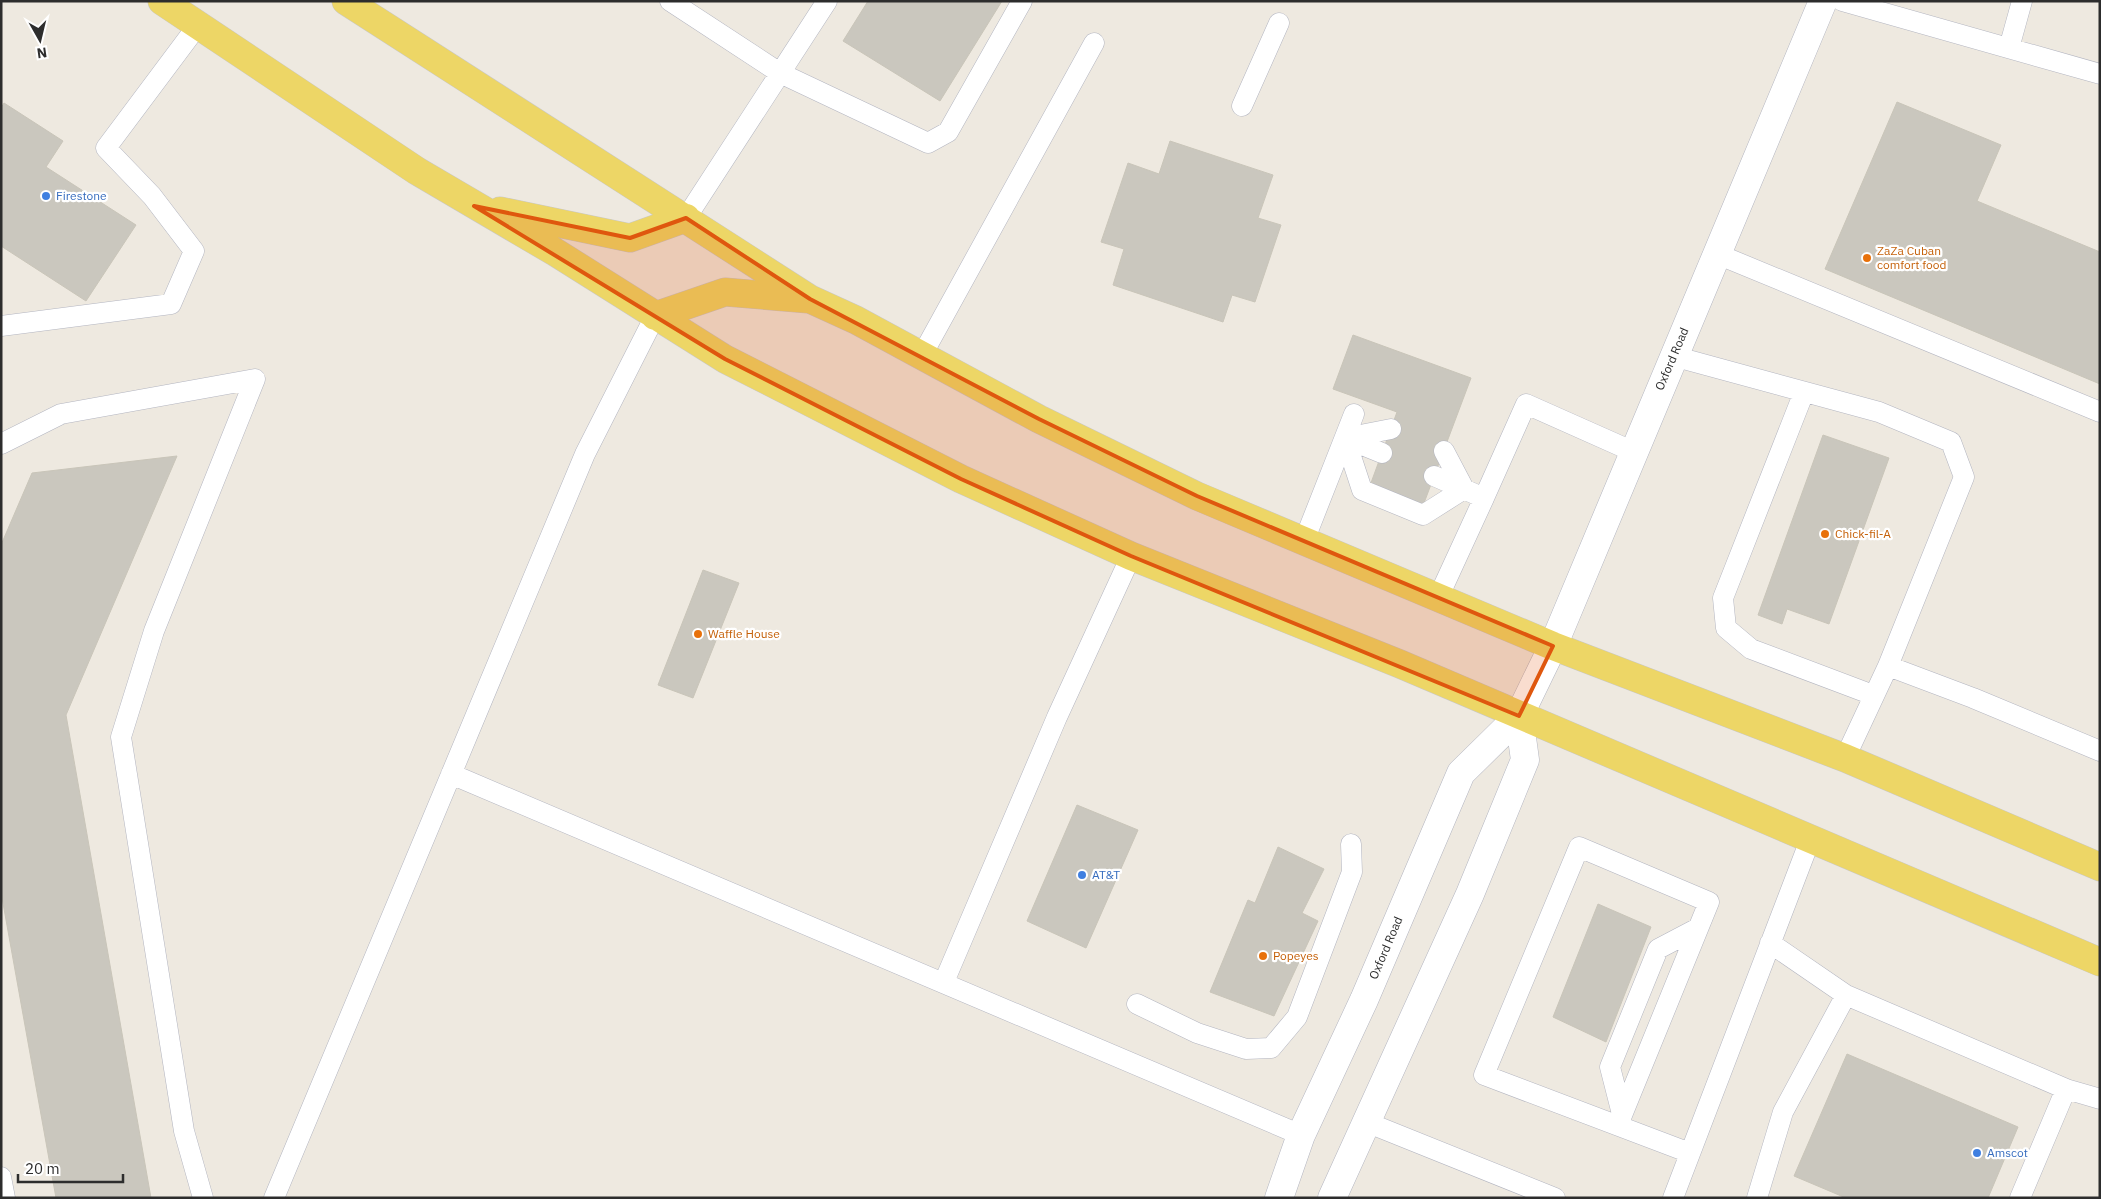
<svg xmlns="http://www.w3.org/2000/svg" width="2101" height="1199" viewBox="0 0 2101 1199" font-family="'IBM Plex Sans',sans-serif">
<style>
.building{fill:#cac7be;stroke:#c9c5b9}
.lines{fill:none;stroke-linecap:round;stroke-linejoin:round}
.lane-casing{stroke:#b3b5c0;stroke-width:21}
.secondary-casing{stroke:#b3b5c0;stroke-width:29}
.primary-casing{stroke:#c8c8c8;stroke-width:29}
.lane{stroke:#fff;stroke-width:20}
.secondary{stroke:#fff;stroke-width:28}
.primary{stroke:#edd666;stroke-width:28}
.marked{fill:#df570e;fill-opacity:0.2;stroke:#df570e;stroke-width:4;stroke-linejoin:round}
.shop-dot{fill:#3f7fe0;stroke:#fff;stroke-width:2}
.food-dot{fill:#e8710a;stroke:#fff;stroke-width:2}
.labels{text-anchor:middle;stroke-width:4.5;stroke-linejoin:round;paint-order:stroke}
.shop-label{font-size:12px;fill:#366cbe;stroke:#fff;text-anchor:start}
.food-label{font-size:12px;fill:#c56008;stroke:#fff;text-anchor:start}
.street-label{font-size:12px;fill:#2d2d2d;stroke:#fff}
</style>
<rect width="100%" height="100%" fill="#eee9e0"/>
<path class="building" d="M868 1H1002L940 101 843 41Z
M1897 102 2001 145 1977 201 2100 252V384L1825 269Z
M4 103 63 141 46 167 136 225 86 301 1 246V108Z
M1170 141 1273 175 1258 218 1281 225 1255 302 1232 295 1223 322 1113 285 1124 249 1101 242 1128 163 1159 174Z
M1353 335 1471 378 1421 511 1368 491 1397 412 1333 389Z
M1823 435 1889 458 1829 624 1787 609 1782 624 1758 615Z
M177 456 66 715 151 1198H56L1 892V545L32 473Z
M703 570 739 583 693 698 658 685Z
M1077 805 1138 830 1086 948 1027 921Z
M1278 847 1324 869 1302 913 1318 921 1274 1016 1210 992 1248 900 1255 903Z
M1598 904 1651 927 1606 1042 1553 1017Z
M1847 1054 2018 1127 1988 1198H1846L1794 1176Z"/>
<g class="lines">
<defs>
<path id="lane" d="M670 1 780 73 928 143 948 132 1022 1
M1842 1 2100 74
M2009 48 2022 1
M1242 106 1279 23
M686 218 827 1
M1717 254 2100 412
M1 326 171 304 194 251 152 196 106 148 198 25
M1673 356 1879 412 1951 442 1964 477 1888 666
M921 357 1094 43
M1804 392 1723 598 1726 628 1751 649 1873 695
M1345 438 1362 490 1423 515 1464 489 1444 451
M1345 438 1391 429
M1345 438 1382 453
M1 444 61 414 255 379 154 631 121 737 184 1131 203 1198
M1434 476 1484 498 1526 404 1634 452
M1304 541 1354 414
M1438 598 1484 498
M1845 758 1888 666 1973 698 2100 751
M451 774 1301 1135
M1770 943 1846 995 2066 1089 2020 1198
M944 982 1057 717 1131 556
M1137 1004 1197 1033 1246 1049 1271 1048 1297 1017 1352 872 1351 844
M2066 1089 2100 1099
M1622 1114 1610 1067 1658 949 1698 928
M1366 1122 1555 1198
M1618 1125 1709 902 1579 847 1484 1075 1690 1153
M1 1177 5 1198
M274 1198 585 454 655 316
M1673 1198 1810 840
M1757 1198 1783 1112 1846 995"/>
<path id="secondary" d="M1279 1198 1301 1135 1364 1000 1461 773 1519 716 1553 646 1823 1
M1332 1198 1470 894 1525 760 1519 716"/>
<path id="primary" d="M162 1 417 171 555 252 725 359 961 479 1131 556 1400 664 2100 962
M346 1 810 299 856 320 1039 419 1197 496 1553 646 1845 758 2100 867
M500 211 630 238 686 218
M655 316 725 292 808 299"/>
</defs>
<use href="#lane" class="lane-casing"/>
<use href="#secondary" class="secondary-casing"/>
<use href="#primary" class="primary-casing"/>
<use href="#lane" class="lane"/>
<use href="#secondary" class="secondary"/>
<use href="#primary" class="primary"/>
</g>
<path class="marked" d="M474 206 630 238 686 218 810 299 1039 419 1197 496 1553 646 1519 716 1131 556 961 479 725 359Z"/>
<g class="shop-dot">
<circle cx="46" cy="196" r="5"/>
<circle cx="1082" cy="875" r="5"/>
<circle cx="1977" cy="1153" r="5"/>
</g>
<g class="food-dot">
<circle cx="1867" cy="258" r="5"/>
<circle cx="1825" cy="534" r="5"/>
<circle cx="698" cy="634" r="5"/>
<circle cx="1263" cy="956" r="5"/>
</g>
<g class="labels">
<g class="shop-label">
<text x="56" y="200">Firestone</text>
<text x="1092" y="879">AT&amp;T</text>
<text x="1987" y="1157">Amscot</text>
</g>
<g class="food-label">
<text x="1877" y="255">ZaZa Cuban<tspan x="1877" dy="14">comfort food</tspan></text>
<text x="1835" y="538">Chick-fil-A</text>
<text x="708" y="638">Waffle House</text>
<text x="1273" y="960">Popeyes</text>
</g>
<g class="street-label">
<text transform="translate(1672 359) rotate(-67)" y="4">Oxford Road</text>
<text transform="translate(1386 948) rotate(-67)" y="4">Oxford Road</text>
</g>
</g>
<rect width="2101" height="1199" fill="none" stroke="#2d2d2d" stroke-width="5"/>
<g transform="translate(40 40) rotate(172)" stroke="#ffffff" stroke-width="4" paint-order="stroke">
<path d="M0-4L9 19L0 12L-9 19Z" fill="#2d2d2d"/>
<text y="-8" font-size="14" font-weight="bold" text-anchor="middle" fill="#2d2d2d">N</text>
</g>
<path d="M18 1174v8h105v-8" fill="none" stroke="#2d2d2d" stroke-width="2.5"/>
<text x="25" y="1174" font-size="15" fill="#2d2d2d" stroke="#ffffff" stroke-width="4" paint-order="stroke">20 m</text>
</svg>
